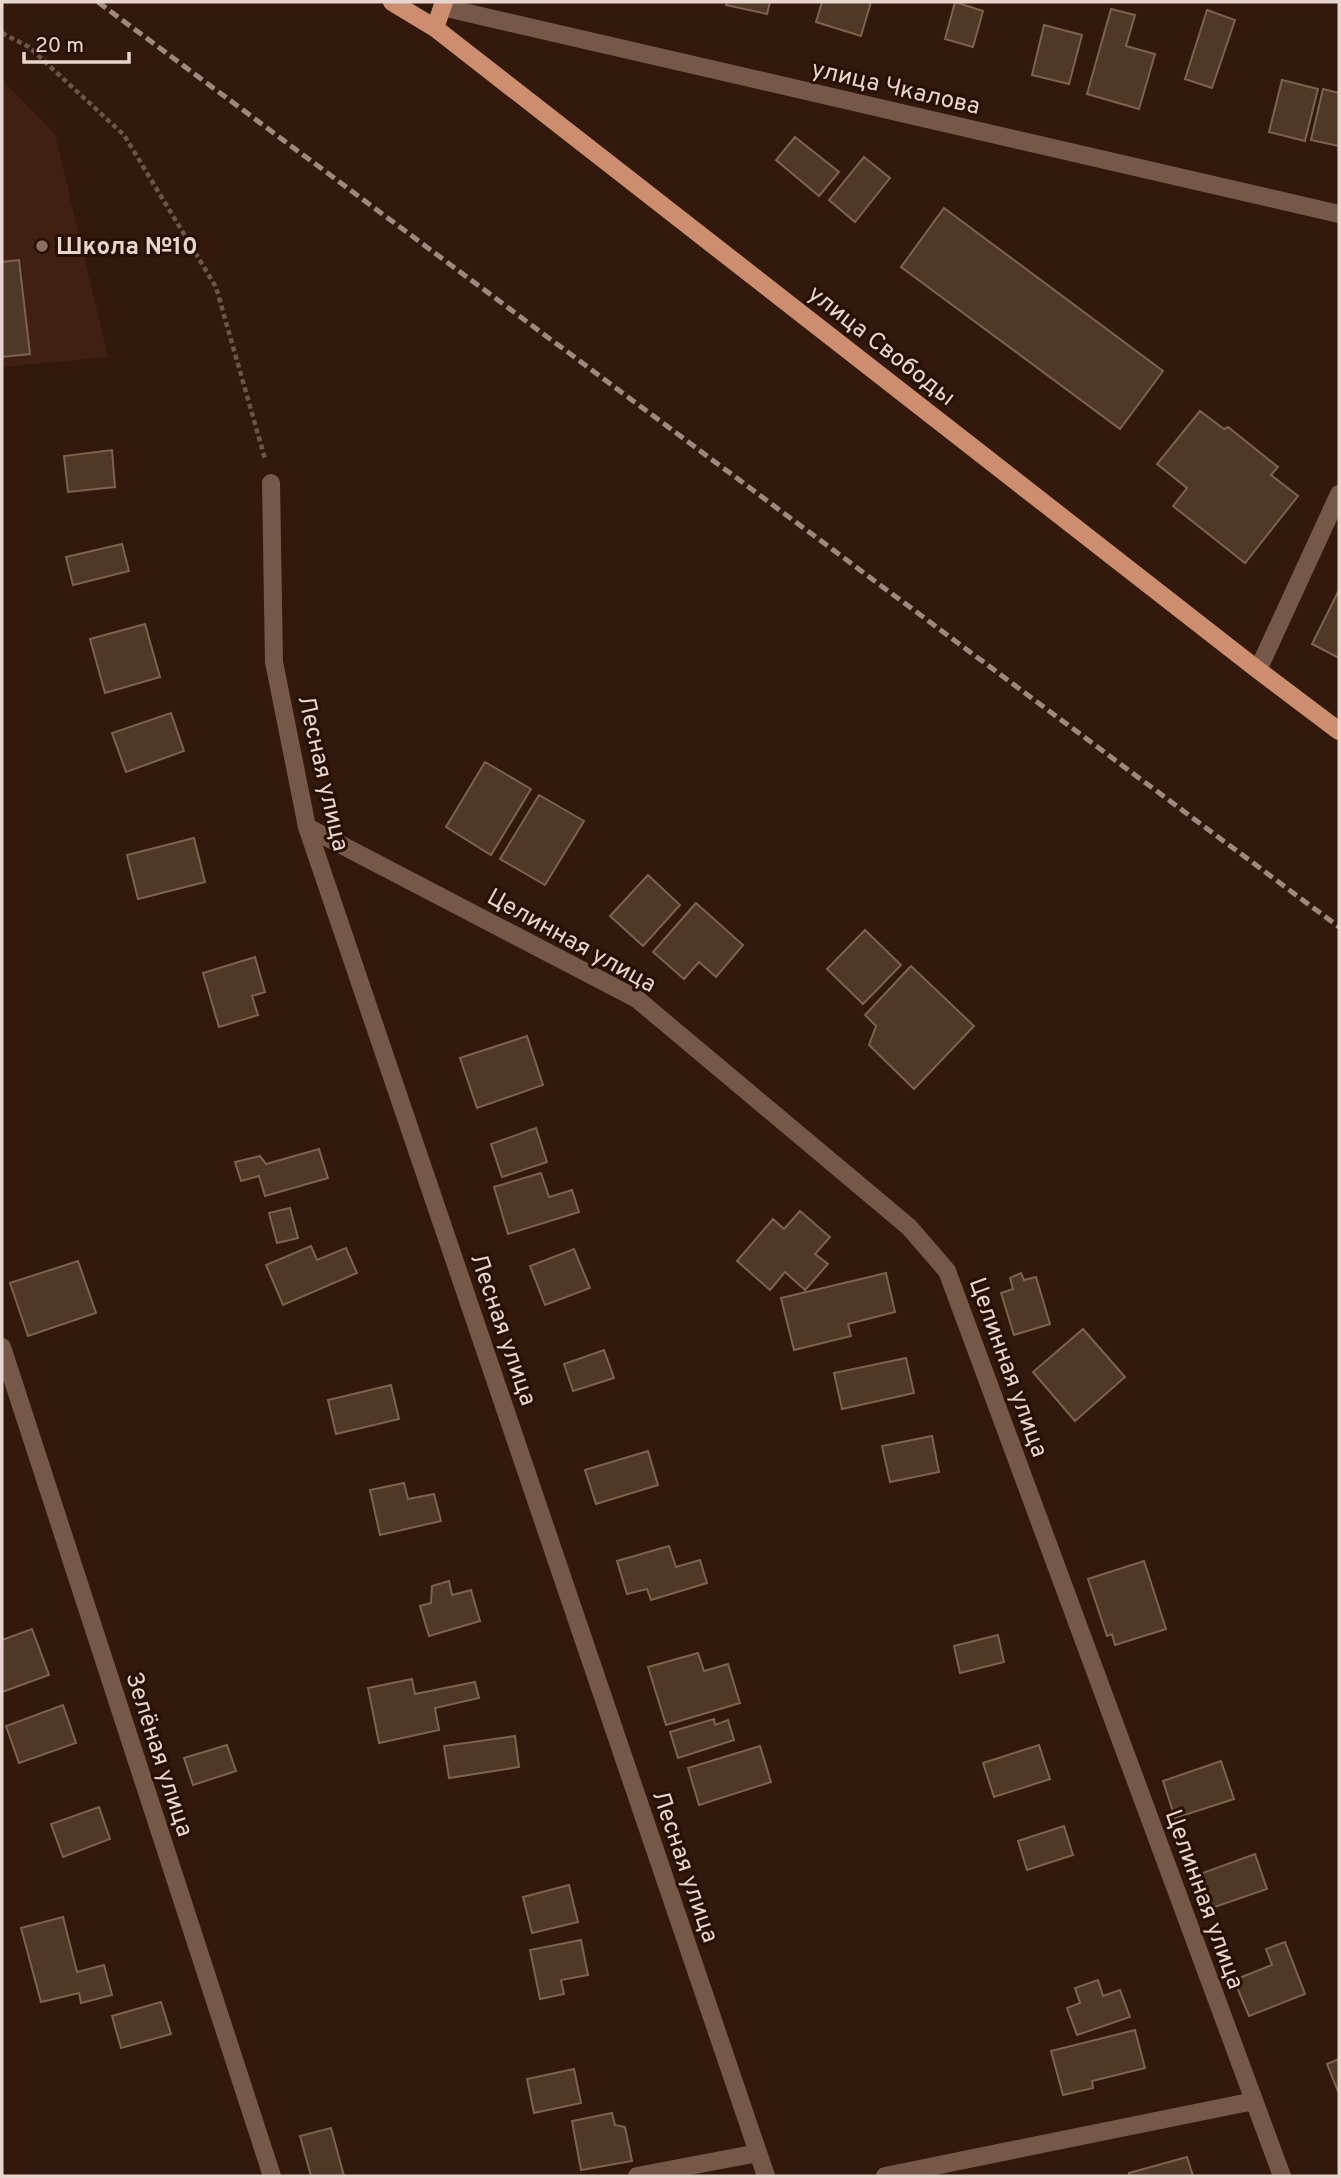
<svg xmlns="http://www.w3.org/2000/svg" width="1341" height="2178" viewBox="0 0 1341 2178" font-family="Overpass,sans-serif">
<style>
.built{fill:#402010}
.building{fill:#4f3826;stroke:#7d624e;stroke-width:2}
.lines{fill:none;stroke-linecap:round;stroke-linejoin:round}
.path{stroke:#6c554a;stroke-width:4.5;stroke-dasharray:5 3.5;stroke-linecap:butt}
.minor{stroke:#765849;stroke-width:18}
.major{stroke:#cd8e6f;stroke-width:18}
.rail{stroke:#9e897f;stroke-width:5;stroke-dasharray:10 5;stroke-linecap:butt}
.education-dot{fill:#8d6e63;stroke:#281004;stroke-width:2.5}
.labels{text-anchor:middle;stroke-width:6;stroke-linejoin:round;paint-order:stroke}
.street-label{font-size:24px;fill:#e8d6ce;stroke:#281004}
.poi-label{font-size:24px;font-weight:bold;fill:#e8d6ce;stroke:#281004;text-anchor:start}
</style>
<rect width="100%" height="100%" fill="#32190c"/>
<path class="built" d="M2 80 55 134 108 357 2 367Z"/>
<path class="building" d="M727 2H770L767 14 726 5Z
M822 2H871L861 36 816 22Z
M955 2 983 11 973 47 945 39Z
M1111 9 1135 15 1126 46 1155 54 1139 109 1087 94Z
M1207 10 1235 20 1212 88 1185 79Z
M1044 25 1082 35 1069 84 1032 75Z
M1282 80 1318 89 1305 141 1269 132Z
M1323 89 1339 93V146L1311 140Z
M795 137 839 172 819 196 776 160Z
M864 157 890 178 855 222 829 200Z
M944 208 1163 371 1120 429 901 267Z
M19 260 30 354 2 357V262Z
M1200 411 1224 429 1228 427 1278 467 1271 475 1298 496 1245 563 1173 506 1187 488 1157 464Z
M112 450 115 487 68 492 64 456Z
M122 544 129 571 73 585 66 557Z
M1339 590V658L1312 644Z
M145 624 160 677 105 693 90 639Z
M171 713 184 751 126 772 112 733Z
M485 762 531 789 491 855 446 827Z
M539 795 584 821 545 885 500 859Z
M194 838 205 882 138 899 127 855Z
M648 875 680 905 643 946 610 916Z
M696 903 743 945 716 977 699 962 684 979 653 952Z
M865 930 901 965 863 1004 827 969Z
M255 957 265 992 252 996 258 1015 219 1027 203 973Z
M911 966 974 1026 914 1089 869 1045 876 1026 865 1015Z
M527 1036 543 1085 477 1108 460 1058Z
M536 1128 547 1162 502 1177 491 1144Z
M319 1149 328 1178 265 1196 259 1176 241 1181 235 1162 260 1156 266 1164Z
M541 1173 549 1197 572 1190 579 1212 508 1234 494 1187Z
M290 1208 298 1238 277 1243 269 1213Z
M800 1211 830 1237 815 1254 828 1264 805 1290 785 1272 770 1290 737 1261 773 1219 784 1229Z
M311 1246 317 1260 346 1248 357 1273 283 1305 266 1265Z
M574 1249 590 1288 545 1305 530 1266Z
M78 1261 96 1313 28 1336 10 1283Z
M886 1273 895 1312 848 1324 851 1336 794 1350 781 1298Z
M1021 1273 1024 1280 1036 1277 1050 1324 1014 1335 1001 1293 1013 1289 1010 1278Z
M1083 1329 1125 1377 1075 1421 1033 1372Z
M604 1350 614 1378 573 1391 564 1364Z
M906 1358 914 1393 842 1409 834 1373Z
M391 1385 399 1419 336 1434 328 1400Z
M932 1436 939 1472 890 1482 882 1446Z
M648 1451 658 1485 596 1504 585 1470Z
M404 1483 408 1499 434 1494 441 1521 380 1535 370 1490Z
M669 1546 676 1567 700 1560 707 1583 651 1600 647 1589 627 1594 617 1561Z
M1144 1561 1166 1629 1115 1645 1112 1634 1107 1636 1088 1579Z
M449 1581 452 1595 471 1590 480 1621 429 1636 420 1606 431 1603 432 1586Z
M32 1629 49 1675 2 1692V1640Z
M998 1635 1004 1662 960 1673 954 1646Z
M698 1653 704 1671 728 1664 740 1703 666 1725 648 1667Z
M412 1679 415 1694 475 1682 479 1698 435 1708 439 1730 379 1743 368 1688Z
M63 1705 76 1743 19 1763 6 1726Z
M714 1719 715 1725 728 1720 734 1740 678 1758 670 1732Z
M515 1736 519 1767 449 1778 444 1746Z
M227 1745 236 1771 193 1785 184 1758Z
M1039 1745 1050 1779 994 1797 983 1763Z
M760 1746 771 1782 699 1805 688 1768Z
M1221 1761 1234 1799 1175 1818 1163 1781Z
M99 1807 110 1839 63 1857 51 1824Z
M1064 1826 1073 1855 1027 1870 1018 1841Z
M1255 1854 1267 1889 1209 1909 1197 1875Z
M569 1885 578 1922 532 1933 523 1897Z
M63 1917 77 1972 104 1965 112 1995 81 2003 79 1993 41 2002 21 1928Z
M581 1940 588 1975 561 1980 564 1994 540 1999 530 1950Z
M1285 1942 1305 1994 1249 2016 1234 1980 1272 1965 1266 1949Z
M1098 1980 1103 1996 1120 1990 1130 2017 1077 2035 1067 2008 1080 2003 1075 1988Z
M161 2002 171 2034 121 2048 112 2016Z
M1135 2030 1145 2068 1092 2081 1093 2088 1063 2095 1051 2051Z
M1339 2059V2094L1327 2064Z
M574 2069 581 2103 534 2113 527 2079Z
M612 2113 615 2125 625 2127 632 2161 581 2170 572 2121Z
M331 2128 344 2176H311L300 2136Z
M1187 2157 1193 2176H1130L1129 2173Z"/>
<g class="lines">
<path class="path" d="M2 33 29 47 124 135 216 287 265 459"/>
<path class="minor" d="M442 7 1339 214
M271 483 274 662 307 827 766 2176
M1258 670 1339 494
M307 827 637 999 909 1227 947 1271 1282 2176
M2 1347 272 2176
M637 2176 758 2153
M885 2176 1254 2101"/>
<path class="major" d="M392 2 435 28 1258 670 1339 731
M435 28 444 2"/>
<path class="rail" d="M98 2 1339 927"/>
</g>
<circle class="education-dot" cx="42" cy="246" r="7"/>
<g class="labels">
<g class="street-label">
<text transform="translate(896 87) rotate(13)" y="8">улица Чкалова</text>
<text transform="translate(882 345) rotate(38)" y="8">улица Свободы</text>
<text transform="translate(324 773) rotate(77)" y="8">Лесная улица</text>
<text transform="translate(572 940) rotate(29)" y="8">Целинная улица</text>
<text transform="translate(504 1329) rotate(71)" y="8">Лесная улица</text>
<text transform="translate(1009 1367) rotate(70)" y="8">Целинная улица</text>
<text transform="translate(160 1754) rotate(72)" y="8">Зелёная улица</text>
<text transform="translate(686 1866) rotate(71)" y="8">Лесная улица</text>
<text transform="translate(1205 1899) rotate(70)" y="8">Целинная улица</text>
</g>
<g class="poi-label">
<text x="56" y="254">Школа №10</text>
</g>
</g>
<rect width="1341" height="2178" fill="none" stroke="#e8d6ce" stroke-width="7"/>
<path d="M24 52v10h105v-10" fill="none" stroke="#e8d6ce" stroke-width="3.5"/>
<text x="35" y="52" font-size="21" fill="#e8d6ce" stroke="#281004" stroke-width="5" paint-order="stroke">20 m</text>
</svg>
